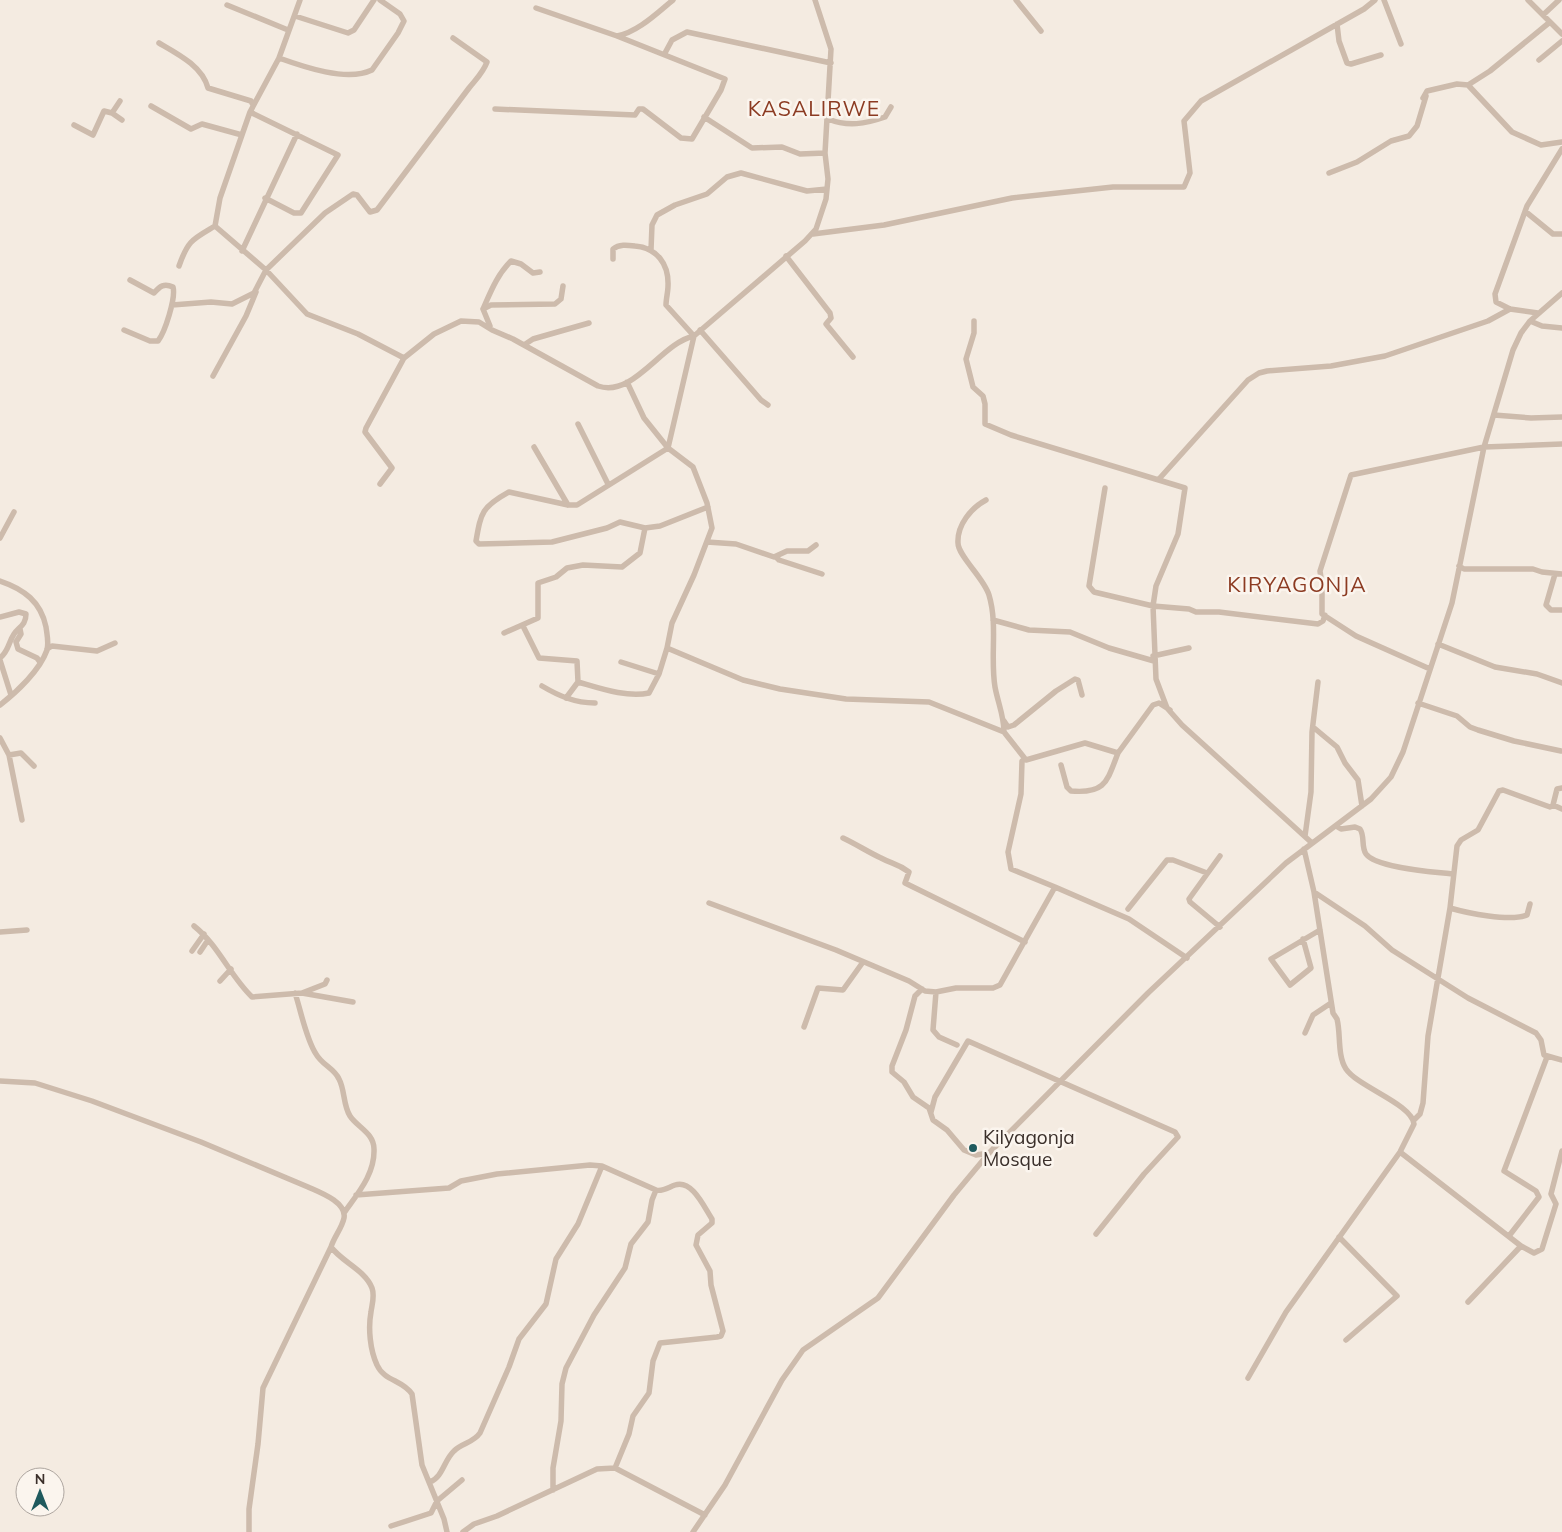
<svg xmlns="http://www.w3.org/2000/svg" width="1562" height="1532" viewBox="0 0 1562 1532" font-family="Mulish,sans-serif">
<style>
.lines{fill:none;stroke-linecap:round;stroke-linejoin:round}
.minor{stroke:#cdbbac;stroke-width:5.5}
.poi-dot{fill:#1f5a5e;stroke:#fbf5ee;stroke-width:2}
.labels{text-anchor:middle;stroke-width:5;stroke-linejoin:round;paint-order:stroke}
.poi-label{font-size:19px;fill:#3b302b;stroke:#fbf5ee;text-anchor:start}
.quarter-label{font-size:21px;letter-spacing:1px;fill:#8c3b22;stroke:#fbf5ee}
</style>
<rect width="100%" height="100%" fill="#f4ebe1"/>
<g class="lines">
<path class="minor" d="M300 0 279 58 250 112 220 198 215 226 266 270 307 314 358 334 404 358
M1016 0 1041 31
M1384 0 1401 44
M1528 0 1562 34
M227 5 288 30
M536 8 617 36C638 32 657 13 673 0
M1543 15 1559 0
M295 16 348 33 354 30 374 0
M1337 24 1339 41 1347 63 1351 64 1381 55
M159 43C178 54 202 66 208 88L251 101 253 105
M665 53 672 40 687 32 831 63
M279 58C304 67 347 82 372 70L398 33 404 21 400 14 380 0
M1539 60 1562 41
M1468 85 1490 71 1550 22
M1423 98 1427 91 1457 84 1468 85 1512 132 1541 145 1562 142
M151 106 191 129 202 124 242 135
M495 109 635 115 639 109H643L681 138 692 139 721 90 725 79 617 36
M250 112 338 155 301 213H294L265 198
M112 113 120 101
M704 117 752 148 782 147 800 154 825 153
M828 119C848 127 865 124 885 117L891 107
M74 125 93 135 104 111 112 113 122 120
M1329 173 1357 162 1391 141 1409 136 1417 126 1426 96
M1526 212 1553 234H1562
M813 234 884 225 1012 198 1113 187H1184L1190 173 1184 121 1201 101 1364 9 1375 0
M651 250 652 225 657 215 675 205 707 194 727 177 741 173 807 191 827 189
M242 251 297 134
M786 256 830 313 831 318 826 324 853 357
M613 259V249C619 244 627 245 635 246 657 248 669 264 668 286 668 292 666 299 666 305L694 336 668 448 693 467 707 503 712 528 694 575 672 623 667 648 743 680 780 689 846 699 929 702 1004 732 1026 760 1085 743 1118 753 1153 705 1159 703 1170 710
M179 266C188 240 193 239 215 226
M172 305 211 302 232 304 254 293 266 270 325 213 353 194 357 195 370 212 377 210 469 88C476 79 483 73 487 62L453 38
M483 309 491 305 555 304 561 299 563 286
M1538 313 1510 309 1496 302 1495 294 1527 206 1562 149
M974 321V333L966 359 973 387 983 396 985 404V424L1011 435 1185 488 1178 534 1156 586 1153 606 1156 679 1167 708 1182 725 1312 843
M1530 321 1542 326 1562 328
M490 326 483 309C491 291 497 275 511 261L521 264 533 273 540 272
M124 330 150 341H158C165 332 176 298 173 287 164 283 160 286 154 293L130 280
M700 330 761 400 768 405
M524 345 533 339 589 323
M213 376 246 316 256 292
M627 382 644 418 668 448 577 505H568L509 492C482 507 481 512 476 541L479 544 552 542 607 528 620 522 645 528
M1494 415 1531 418 1562 417
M578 424 608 484
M534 447 568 505
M1484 447 1562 444
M1159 479 1248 380 1259 373 1267 371 1331 366 1385 356 1488 321 1510 309
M380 484 392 468 365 432 366 428 404 358 434 334 461 321 479 322 492 330 513 339 598 386C634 398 661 343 694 336L805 241 816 229 826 199 828 179 825 153 831 49 815 0
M1105 488 1089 586 1094 592 1153 606 1189 609 1196 612H1219L1318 624 1323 621 1325 615
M986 500C971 508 957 525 958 543 958 556 984 578 989 595 998 625 990 657 995 687 998 703 1004 716 1004 732
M0 538 14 512
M707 542 736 544 774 557 787 551H808L816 545
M778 556 777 558 779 560 822 574
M1459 566 1464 569H1533L1542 572 1562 574
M1555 574 1546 605 1551 610H1562
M0 581C24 589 41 602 46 627 47 635 49 642 47 650 40 670 17 692 0 705
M0 617 19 612 26 614C26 625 19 627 14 634 8 643 9 651 0 658
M993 620 1029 630 1070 632 1109 648 1154 661
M523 626 539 658 577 661 578 682
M20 629 21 634 16 642 18 649 37 658 40 662
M504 633 538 618V583L556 577 567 568 583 565 622 567 640 553 645 528 660 526 708 507
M1438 644 1495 667 1537 674 1562 683
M47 649 52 646 97 651 115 643
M1153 656 1189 648
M0 660 11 695
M621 662 659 674
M1430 669 1356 636 1322 614V585L1320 571 1351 475 1484 447
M542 686C559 696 575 703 595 703
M566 698 578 682C599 688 627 698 649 693L659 674 667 648
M1418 703 1457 716 1470 727 1478 730 1514 741 1561 751
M1004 721 1008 727 1014 725 1056 691 1075 679 1078 680 1082 695
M1313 727 1337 747 1345 763 1358 780 1362 806
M0 738 9 755 22 820
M9 755 21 753 34 766
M1025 759 1022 761 1021 794 1008 852 1011 869 1055 887
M1061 765 1067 787 1071 791C1106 794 1107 781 1118 753
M1553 805 1562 809
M1336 826 1341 829 1355 827 1360 829C1365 836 1361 847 1366 854 1376 868 1435 872 1452 874
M1305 836 1311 792 1312 732 1318 682
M843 838C856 844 868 852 881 858 892 864 897 863 909 872L905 883 1025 942
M1304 849 1314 892 1365 926 1392 950 1468 998 1536 1033 1541 1040 1544 1055 1562 1060
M709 903 836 950 909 981 925 991 936 992 956 988H993L1000 985 1055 887 1129 919 1187 958
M1530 904 1527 915C1510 922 1467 913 1450 908L1457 846 1461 840 1478 830 1499 791 1503 790 1550 807 1553 805 1557 789 1562 788
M1128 909 1167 860H1173L1207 873
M194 926C219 946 230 976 252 997L302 993 325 984 327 980
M1220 927 1190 902 1189 899 1220 856
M0 932 27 930
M1303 939 1311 968 1290 985 1271 959 1320 930
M192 951 204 934
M200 952 208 940
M220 981 231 969
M922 989 915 996 906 1030 892 1066V1072L904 1082 913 1097 929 1108 933 1120 947 1130 964 1150 976 1155 989 1153
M936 992 933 1030 939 1037 957 1045
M295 993C301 1011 306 1039 316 1054 322 1065 334 1068 339 1079 345 1090 343 1105 350 1116 357 1127 374 1133 374 1149 375 1174 358 1193 344 1213
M302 993 353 1002
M804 1027 818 988 843 990 863 962
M1305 1033 1313 1015 1331 1003
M0 1081 35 1083 92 1101 201 1142 308 1187C319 1192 347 1202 344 1218 342 1228 334 1237 331 1247 342 1262 365 1270 372 1288 375 1296 372 1304 371 1312 368 1328 370 1350 377 1365 384 1381 403 1380 412 1394L422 1465 444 1519 447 1532
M931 1112 935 1097 968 1041 1175 1132 1178 1137 1144 1174 1096 1234
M1414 1120 1420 1114 1423 1103 1428 1036 1450 908
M1400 1152 1521 1246 1468 1302
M356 1195 449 1188 461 1181 497 1174 590 1165 602 1166 656 1190 652 1200 648 1222 631 1244 625 1268 594 1315 566 1368 562 1384 561 1421 553 1468V1490
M1509 1236 1539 1197 1536 1191 1504 1171 1547 1057
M1339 1237 1397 1296 1346 1340
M1521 1246 1534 1253 1542 1249 1556 1204 1551 1194 1562 1151
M1248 1378 1286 1312 1400 1152 1414 1124C1412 1104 1358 1087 1346 1069 1337 1055 1341 1034 1337 1019L1333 1013 1314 892
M615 1468 629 1434 633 1416 649 1393 653 1361 660 1343 717 1337 721 1336 723 1331 711 1285 710 1271 696 1245 698 1235 712 1223V1219C704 1207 692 1179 675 1185 669 1187 662 1192 656 1190
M430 1482C443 1477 444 1460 454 1451 462 1443 473 1443 480 1433L509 1367 519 1339 546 1304 556 1259 578 1224 602 1166
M391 1526 431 1513 437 1501 462 1480
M249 1532V1509L258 1444 263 1388 331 1247
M463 1532 474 1524 497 1516 597 1469 615 1468 705 1515
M693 1532 725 1485 782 1380 803 1350 878 1298 954 1195 989 1153 1148 993 1286 863 1371 799 1391 777 1403 752 1452 603 1484 447 1513 350 1521 333 1530 321 1562 293"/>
</g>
<circle class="poi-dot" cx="973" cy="1148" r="5"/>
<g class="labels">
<g class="poi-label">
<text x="983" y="1144">Kilyagonja<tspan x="983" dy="22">Mosque</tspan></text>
</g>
<g class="quarter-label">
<text x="814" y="116">KASALIRWE</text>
<text x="1297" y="592">KIRYAGONJA</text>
</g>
</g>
<g transform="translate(40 1492)"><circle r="24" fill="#fbf5ee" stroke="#aea6a0"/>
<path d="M0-4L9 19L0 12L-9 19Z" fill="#1f5a5e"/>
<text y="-8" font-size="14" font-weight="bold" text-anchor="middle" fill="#3b302b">N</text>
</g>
</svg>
